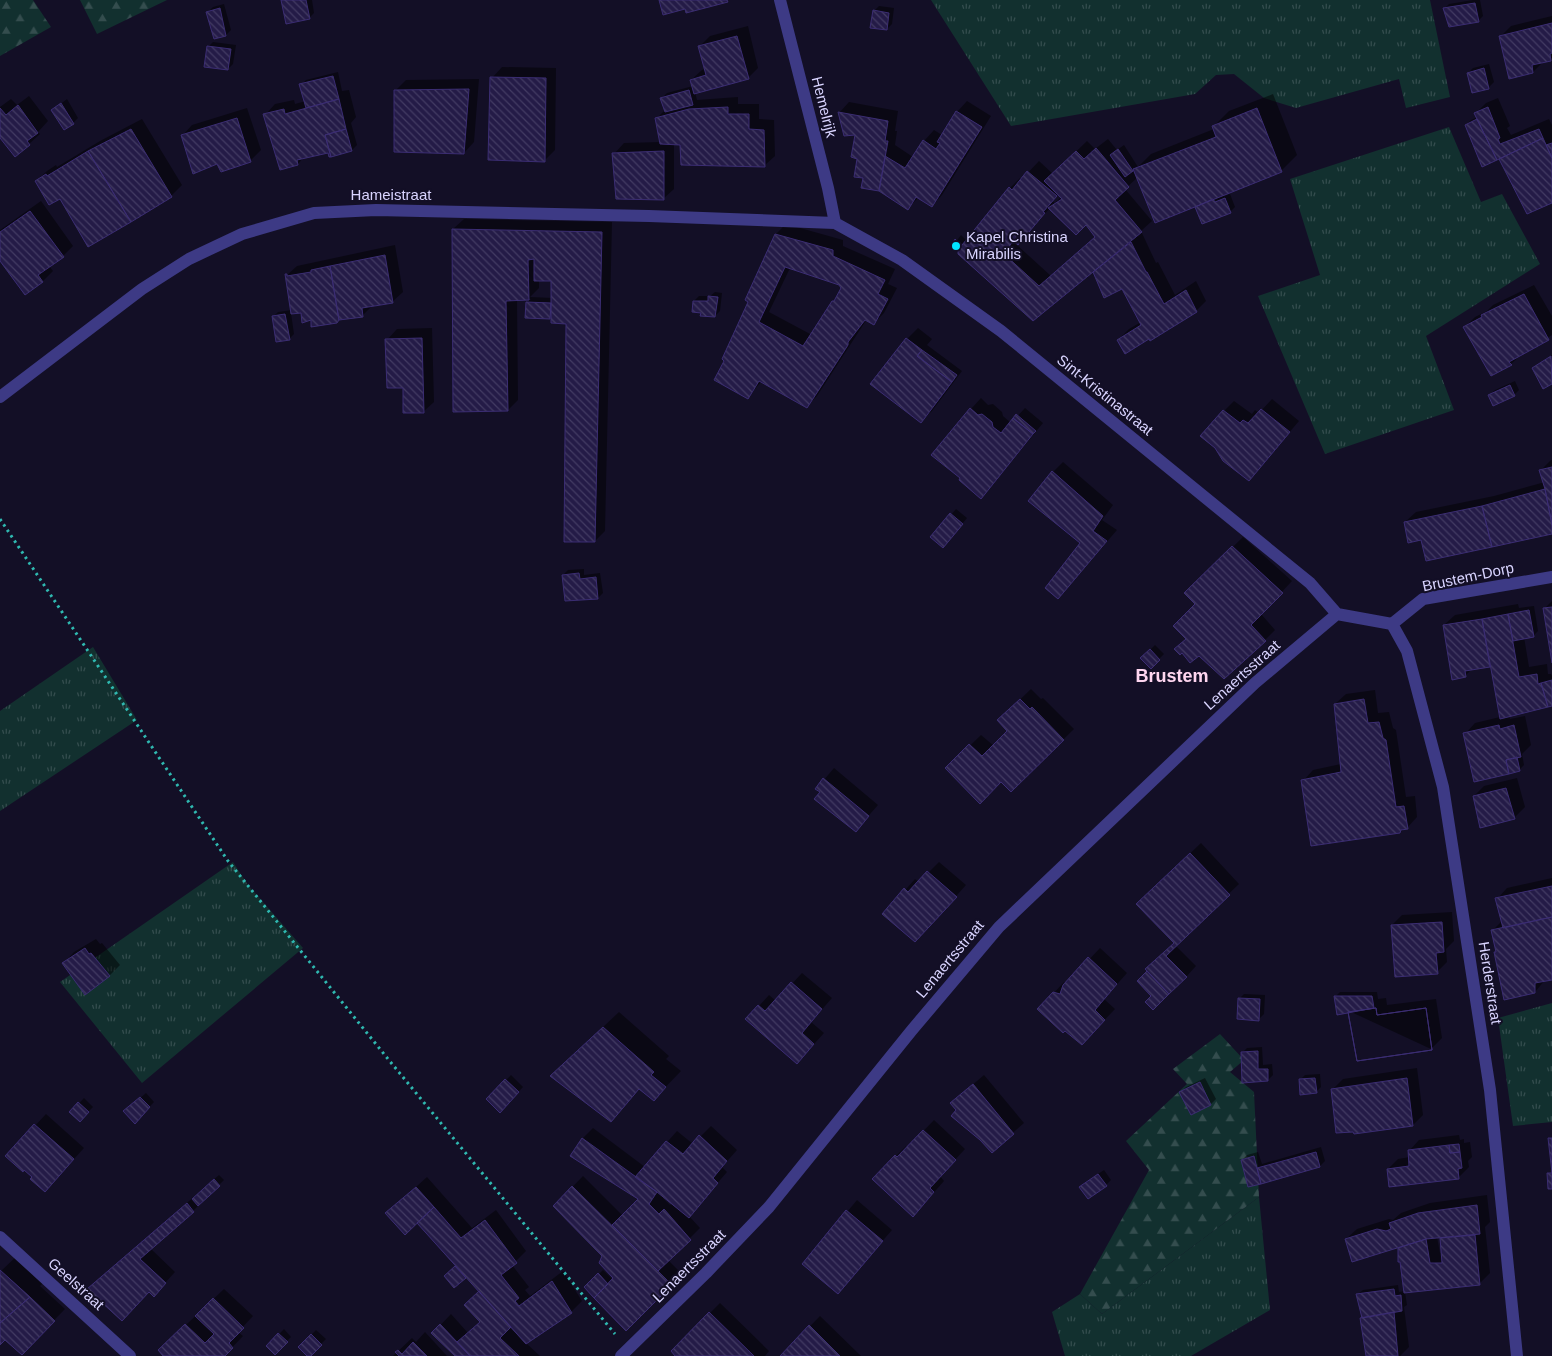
<svg xmlns="http://www.w3.org/2000/svg" width="1552" height="1356" viewBox="0 0 1552 1356" font-family="Helvetica,sans-serif">
<style>
.grass{fill:url(#grass-tufts)}
.forest{fill:url(#forest-firs)}
.shadow{fill:#0007;fill-rule:evenodd}
.building{fill:url(#building-back-hatch);stroke:#3b2d73;fill-rule:evenodd}
.lines{fill:none;stroke-linecap:round;stroke-linejoin:round}
.path{stroke:#2fb8b0;stroke-width:3;stroke-dasharray:2.5 4;stroke-linecap:butt}
.minor{stroke:#3d3a85;stroke-width:12}
.poi-dot{fill:#00e5ff;stroke:#130f26;stroke-width:2}
.labels{text-anchor:middle;stroke-width:4;stroke-linejoin:round;paint-order:stroke}
.street-label{font-size:15px;fill:#d9d4ff;stroke:#130f26}
.poi-label{font-size:15px;fill:#d9d4ff;stroke:#130f26;text-anchor:start}
.quarter-label{font-size:18px;font-weight:bold;fill:#ffd6f0;stroke:#130f26}
</style>
<defs>
<pattern id="grass-tufts" width="24" height="20" patternUnits="userSpaceOnUse" patternTransform="scale(1.25)"><rect width="24" height="20" fill="#12302f"/><path d="M3 7l-1-3M5 7V3M7 7l1-3M15 17l-1-3M17 17v-4M19 17l1-3" fill="none" stroke="#344d4e"/></pattern>
<pattern id="forest-firs" width="22" height="20" patternUnits="userSpaceOnUse" patternTransform="scale(1.25)"><rect width="22" height="20" fill="#12302f"/><path d="M5 1l3.5 6h-7zM16 11l3.5 6h-7z" fill="#344d4e"/></pattern>
<pattern id="building-back-hatch" width="6" height="6" patternUnits="userSpaceOnUse" patternTransform="scale(1.25)"><rect width="6" height="6" fill="#241b47"/><path d="M-1 5l2 2M0 0l6 6M5-1l2 2" fill="none" stroke="#433b63"/></pattern>
</defs>
<rect width="100%" height="100%" fill="#130f26"/>
<path class="grass" d="M931 0H1430L1450 97 1406 108 1399 79 1296 108 1264 98 1234 74 1216 75 1195 94 1011 126Z
M1449 127 1481 202 1502 194 1540 264 1426 336 1454 410 1325 454 1258 296 1320 275 1290 179Z
M93 647 137 720 0 811V711Z
M233 862 248 885 303 948 142 1083 60 982Z
M1552 1003V1122L1513 1126 1498 1018Z
M1259 1197 1270 1310 1191 1356H1065L1052 1312 1080 1294 1102 1314Z"/>
<path class="forest" d="M0 0H33L51 27 0 56Z
M80 0H167L97 34Z
M1220 1034 1244 1060 1230 1072 1254 1092 1259 1197 1102 1314 1080 1294 1149 1170 1126 1141 1187 1084 1173 1069Z"/>
<path class="shadow" d="M282 0H312L314 13 309 18Z
M1473 0H1480L1483 16 1478 21 1444 9 1449 4Z
M224 4 231 30 226 35 208 12 213 7Z
M879 6 894 8 892 24 887 29 874 11Z
M1552 16V58L1543 62 1533 72 1501 36 1511 26Z
M748 26 758 68 748 78 695 92 697 100 738 97V104H759V119L774 120 775 156 764 166 682 143H674V189L663 199 614 154 624 143 661 142 657 118 665 110 662 98 667 93 693 86 691 80 702 70 706 69 700 46 710 36Z
M213 42 236 45 233 64 228 69 208 47Z
M1489 64 1494 82 1489 87 1473 91 1468 73 1473 68Z
M502 67 556 68 555 150 545 160 492 78Z
M338 72 342 91 349 90 356 117 351 123 357 145 352 150 332 155 331 151 304 157 298 164 281 168 265 115 275 104 294 100 295 104 306 101 301 85 306 80Z
M479 79 474 142 464 153 396 90 406 80Z
M1273 94 1297 155 1281 171 1224 194V196L1230 194 1235 207 1230 212 1196 205 1138 177 1125 189 1152 221 1141 231 1156 263 1158 262 1175 295 1196 281 1206 301 1196 311 1149 337 1118 340 1129 329 1141 322 1122 288 1105 297 1094 270 1033 319 962 243 956 250 952 247 961 235 967 241 1010 188 1020 178 1022 179 1039 161 1053 174 1087 141 1095 149 1108 139 1117 150 1124 145 1138 167 1151 154 1214 129 1213 127 1229 111ZM1058 194 1061 197 1055 203 1052 201ZM1050 208 1086 224 1096 236 1051 276 1017 245Z
M29 96 48 121 38 132 40 134 29 144 0 136V107L11 99 17 105Z
M1498 98 1510 126 1507 128 1511 135 1549 119 1552 125V201L1499 157 1466 125 1471 120 1478 117 1476 113 1486 103Z
M67 99 78 118 73 123 53 110Z
M967 101 991 116 942 195 932 206 919 197 908 208 864 177 859 158 857 134 839 113 849 102 898 111 895 131H897L895 145 913 157 924 141 934 130 942 135 957 112Z
M247 108 261 150 250 161 218 163 182 136 192 125Z
M142 119 182 185 171 196 60 197 36 181 47 171 56 165 57 167 100 141Z
M41 201 73 246 63 256 49 266 53 271 43 281 25 294 0 259V230Z
M464 219 612 222 605 531 595 541 567 323 552 315 550 318 527 302 531 299H517L518 400 508 410 453 229ZM539 279H553V298L530 297 539 288Z
M786 224 843 240V246L895 269 888 284 897 288 884 313 874 323 867 319 817 396 806 407 762 381 747 398 725 360 776 234ZM790 268 840 284 842 288 812 335 769 312Z
M395 245 403 292 392 302 373 305 362 316 312 318 302 312 291 313 294 334 289 339 273 317 278 312 292 310 286 276 297 266Z
M1534 285 1552 316V335L1522 354 1511 364 1465 327 1475 317 1487 311 1493 305Z
M715 292 722 293 720 311 715 316 694 301 699 296H710Z
M432 328 434 402 423 412 404 387 387 340 397 329Z
M918 328 932 339 927 345 962 371 932 411 921 421 872 384 907 339Z
M1552 355V383L1543 388 1534 368Z
M1515 381 1519 390 1514 395H1490L1495 390Z
M981 398 988 405 993 404 1002 412 1003 416 1011 423 1025 408 1043 423 991 486 981 497 971 409Z
M1272 399 1299 421 1249 480 1224 411 1234 401 1252 414 1255 410 1259 413Z
M1551 460H1552V533L1422 539 1405 522 1416 512 1494 496 1545 482 1540 471Z
M1063 462 1113 505 1102 520 1117 530 1068 587 1081 543 1053 472Z
M956 509 967 518 948 541 932 537Z
M1243 537 1292 581 1261 614 1275 630 1265 640 1187 638 1197 604 1186 593Z
M584 569V575L600 573 603 593 598 598 563 575 568 570Z
M1552 601V655L1544 609Z
M1518 604 1519 608 1534 606 1538 631 1533 636 1524 637 1529 667 1547 664 1548 674H1551L1552 676V705L1509 715 1510 719 1525 716 1531 745 1522 754 1524 765 1519 770 1465 734 1475 723 1500 717 1491 666 1472 669 1465 676 1444 625 1455 615Z
M1155 645 1164 654 1151 667 1142 658Z
M1031 689 1041 699 1043 698 1074 729 1011 791 1001 780 947 768 981 735 994 746 1009 731 999 720Z
M1375 690 1378 713 1389 712 1393 728 1396 730 1406 797 1415 796 1417 817 1407 828 1400 832 1303 781 1313 770 1341 764 1335 704 1346 694Z
M834 768 878 805 856 830 817 788Z
M1517 778 1525 807 1514 818 1474 796 1484 786Z
M1201 843 1239 884 1175 945 1196 966 1186 977 1152 996 1138 981 1175 942 1148 894Z
M939 862 966 885 926 930 884 914 915 879 919 882Z
M1552 878V979L1545 980 1535 992 1495 952 1497 951 1493 930 1502 921 1497 899 1507 888Z
M1452 912 1454 941 1446 949 1447 962 1437 972 1392 925 1402 915Z
M96 939 100 944 102 943 120 965 110 975 85 993 64 963 74 952Z
M1100 948 1127 973 1104 999 1115 1009 1092 1033 1039 1009 1064 982 1067 983Z
M802 973 832 998 811 1022 824 1033 797 1063 747 1019 769 995 776 1001Z
M1340 992H1377L1378 999 1386 998 1387 1005 1436 999 1442 1038 1431 1049 1349 1011 1335 997Z
M1244 994 1265 995 1264 1014 1259 1019 1239 999Z
M619 1012 669 1056 666 1059 681 1071 654 1099 641 1088 610 1121 568 1060Z
M1262 1047 1263 1065 1272 1064 1273 1075 1268 1080 1242 1053 1247 1048Z
M1417 1068 1423 1115 1413 1125 1332 1090 1343 1079Z
M1320 1074 1321 1087 1316 1092 1300 1080 1305 1075Z
M511 1075 523 1087 500 1111 488 1099Z
M984 1075 1024 1123 992 1151 958 1110 963 1093Z
M1205 1078 1216 1099 1211 1104 1191 1114 1181 1092 1186 1087Z
M146 1093 154 1102 140 1117 125 1111Z
M84 1098 93 1107 80 1120 71 1112Z
M46 1114 84 1148 55 1180 33 1177 7 1156Z
M934 1120 965 1149 940 1176 944 1181 913 1216 873 1179 906 1146 907 1148Z
M711 1126 737 1150 722 1167 727 1172 689 1216 700 1228 668 1260 682 1274 626 1329 586 1287 603 1270 613 1280 615 1278 603 1256 554 1206 583 1176 623 1216 640 1199 572 1155 583 1138 593 1128 645 1167 677 1131 693 1144ZM664 1197 672 1203 670 1205 663 1198Z
M1459 1135 1460 1140 1464 1139V1143L1470 1142 1472 1157 1468 1161 1469 1167 1458 1178 1388 1169 1398 1159 1410 1157 1409 1151 1419 1140Z
M1321 1147 1325 1161 1320 1166 1249 1185 1242 1160 1247 1155 1258 1152 1262 1164Z
M1104 1170 1111 1180 1106 1185 1086 1182Z
M219 1175 224 1180 193 1211 150 1248 175 1272 154 1295 150 1290 88 1289Z
M427 1177 472 1228 496 1210 526 1251 512 1265 529 1287 525 1290 530 1296 563 1271 582 1301 571 1312 526 1343 540 1356H456L433 1333 451 1314 468 1333 481 1322 480 1291 467 1276 455 1287 446 1276 457 1265 417 1222 386 1214ZM511 1325 518 1333 517 1334 509 1327Z
M1487 1195 1490 1222 1485 1227 1490 1273 1479 1284 1405 1292 1407 1305 1404 1307 1409 1347 1400 1356H1367L1363 1317 1358 1294 1363 1290 1398 1285 1399 1292 1405 1291 1401 1261H1399V1246L1346 1239 1357 1229 1389 1219 1393 1220 1401 1213 1430 1203ZM1437 1237H1441L1443 1253H1440Z
M857 1200 892 1230 838 1292 804 1264Z
M22 1251 50 1276 40 1286 65 1309 22 1353 5 1338 0 1343V1272Z
M224 1289 253 1316 238 1332 243 1336 224 1356H165L170 1340Z
M720 1303 769 1351 765 1356H677L672 1351Z
M820 1316 861 1356H781Z
M284 1329 291 1337 275 1353 268 1346Z
M316 1330 326 1339 309 1356 300 1347Z
M425 1332 447 1356H393L412 1338 416 1342Z"/>
<path class="building" d="M281 0H306L310 19 286 24Z
M659 0H727L728 2 686 13 685 9 663 15Z
M1475 3 1479 22 1449 27 1443 8Z
M220 8 226 36 214 39 206 12Z
M873 10 889 13 887 30 870 28Z
M1552 23V53L1550 54 1551 61 1532 65 1533 73 1509 79 1499 36Z
M737 36 749 79 694 94 690 80 706 75 698 46Z
M207 46 231 49 228 70 204 67Z
M1484 68 1489 89 1472 93 1467 73Z
M333 76 339 99 306 108 299 84Z
M490 77 546 78 545 162 488 160Z
M469 89 464 154 394 152V90Z
M689 90 693 105 665 112 660 98Z
M339 99 346 129 325 135 331 157H329L328 153 297 160 298 165 280 170 263 114 284 109 285 114Z
M61 103 74 124 64 130 51 110Z
M18 105 38 133 27 141 30 145 15 157 0 138V108L6 115Z
M728 107V114H749V129L764 130 765 167 681 165 680 145 660 144 655 118 689 109Z
M1488 107 1500 138 1498 139 1500 144 1539 129 1543 138 1497 160 1474 113Z
M1257 108 1282 172 1155 223 1133 169 1216 137 1212 126Z
M956 111 982 127 932 207 916 197 908 210 879 191 885 156 905 168 923 140 936 149 940 143 937 142Z
M838 112 888 121 885 141H888L879 191 861 188 863 178 854 177 857 159 851 157 855 135 844 136Z
M237 118 251 162 221 172 217 164 193 174 181 135Z
M1477 119 1497 160 1482 167 1465 125Z
M131 129 172 197 131 222 88 151Z
M346 129 352 151 331 157 325 135Z
M1543 138 1552 158V203L1527 214 1499 159Z
M1552 143V158L1546 145Z
M1096 148 1129 187 1115 200 1142 232 1033 321 958 254V250L1009 187 1012 190 1027 171 1057 196 1043 212 1045 213 1018 245 1013 241 1004 254 1039 286 1095 237 1086 225 1076 235 1048 208 1062 199 1044 181 1076 151 1084 159Z
M1118 149 1133 171 1125 177 1110 155Z
M88 151 131 222 88 247 60 199 49 205 35 181 46 174 47 176Z
M664 151V200L616 199 612 153Z
M1225 198 1231 213 1202 224 1195 207 1213 199 1215 202Z
M30 211 64 257 38 275 43 282 25 295 0 261V232Z
M452 229 602 232 595 542H564L566 324 551 323V281H534V259L528 260 529 300 506 301 508 411 453 412Z
M775 234 833 250V256L885 280 878 294 888 299 874 325 865 320 848 342V345L807 408 759 381 748 399 714 380 724 361 722 359 748 302 745 300ZM785 267 839 285 841 288 834 301H832L803 346 759 322Z
M955 239 961 245 956 251 951 247Z
M1131 242 1146 272H1147L1164 304 1186 290 1197 312 1150 341 1149 339 1125 354 1117 340 1141 325 1122 289 1104 298 1093 272Z
M385 255 393 303 362 308 363 317 339 320 330 266Z
M330 266 339 320 337 323 311 327V320L302 323 301 313 291 314 285 274H287V276L311 272V270Z
M1524 294 1549 340 1509 362 1512 365 1491 376 1463 327 1482 317 1481 315Z
M708 296 718 297 715 317 700 316 701 313 692 312 693 301H708Z
M526 302 551 303 550 319 525 318Z
M285 314 290 340 276 342 272 316Z
M422 338 424 413H403V388H387L385 339Z
M906 338 922 350 917 356 952 382 921 423 870 384Z
M922 350 957 375 952 382 917 356Z
M1551 356 1552 384 1543 389 1532 368Z
M1510 385 1515 396 1493 406 1488 395Z
M970 408 978 415 982 414 992 422 993 427 1001 433 1013 418 1033 434 981 499 959 480 960 478 931 455Z
M1261 409 1290 432 1249 481 1223 461 1215 448 1200 436 1223 410 1240 423 1243 420 1248 423Z
M1016 414 1036 431 1033 434 1013 418Z
M1552 467V525L1545 489 1539 470Z
M1052 471 1103 516 1093 531 1107 541 1058 599 1045 588 1080 543 1028 501Z
M1545 489 1552 525V534L1492 547 1482 506Z
M1482 506 1492 547 1426 561 1421 540 1408 543 1404 522Z
M950 513 963 524 943 548 930 537Z
M1232 546 1283 593 1251 625 1266 641 1224 679 1199 656 1190 663 1182 653 1180 655 1174 649 1186 639 1173 626 1195 604 1184 593Z
M579 573 580 579 596 577 598 599 565 601 562 575Z
M1552 607V663L1543 608Z
M1529 610 1534 637 1513 641 1508 614Z
M1508 614 1519 677 1537 674 1538 684 1541 683 1548 707 1500 719 1482 619Z
M1482 619 1490 667 1465 671 1466 677 1452 680 1443 625Z
M1150 649 1160 660 1151 669 1140 658Z
M1552 680V706L1548 707 1541 683Z
M1020 699 1030 709 1032 707 1064 740 1011 792 1001 782 980 804 945 768 969 744 982 756 1007 731 997 720Z
M1364 699 1368 723 1379 722 1383 738 1386 740 1396 807 1404 806 1408 829 1401 830 1400 833 1311 846 1301 780 1341 772 1334 704Z
M1499 725 1500 729 1514 725 1521 757 1506 760 1509 774 1474 782 1463 733Z
M1517 757 1520 771 1509 774 1506 760Z
M823 778 869 816 856 832 814 799 820 792 815 789Z
M1506 788 1515 819 1480 828 1473 796Z
M1190 853 1230 895 1166 956 1187 977 1169 994 1145 969 1174 943 1136 904Z
M927 871 957 897 915 942 882 914 904 888 908 892Z
M1552 886V917L1503 928 1495 898Z
M1552 917V980L1535 983V993L1504 1000 1494 952H1496L1491 930Z
M1442 922 1444 952 1436 953 1438 974 1395 977 1391 925Z
M85 948 89 954 91 953 110 976 85 995 62 963Z
M1088 957 1117 984 1095 1010 1105 1020 1082 1045 1065 1031 1063 1033 1037 1009 1053 992 1060 994 1063 985Z
M1147 971 1169 994 1153 1010 1145 1002 1151 996 1137 981Z
M791 982 822 1009 802 1033 814 1044 797 1064 745 1019 758 1005 765 1011Z
M1334 996H1372L1374 1008 1337 1015Z
M1238 998 1260 999 1259 1021 1237 1019Z
M1376 1008 1377 1015 1426 1008 1432 1050 1357 1061 1348 1012Z
M1376 1008 1377 1015 1426 1008 1432 1050 1357 1061 1348 1012Z
M603 1027 654 1072 651 1075 666 1087 654 1101 639 1089 611 1122 550 1076Z
M1258 1051V1069H1268V1081L1242 1083 1241 1052Z
M1315 1078 1317 1093 1300 1095 1299 1079Z
M1407 1078 1413 1126 1354 1134 1353 1132 1336 1133 1331 1089Z
M505 1079 519 1092 500 1113 486 1099Z
M1200 1082 1211 1105 1191 1115 1179 1092Z
M973 1084 1014 1134 992 1153 980 1140 951 1116 956 1110 950 1103Z
M140 1097 150 1107 135 1124 123 1111Z
M78 1102 89 1112 80 1122 69 1112Z
M34 1124 74 1159 45 1192 30 1179 32 1177 24 1170 23 1172 5 1156Z
M923 1130 956 1160 930 1188 934 1192 913 1217 872 1179 895 1155 897 1157Z
M699 1135 727 1161 713 1178 718 1183 689 1218 657 1192 635 1177 666 1141 683 1154Z
M582 1138 657 1192 649 1204 659 1214 664 1209 691 1240 658 1271 612 1225 638 1199 570 1156Z
M1548 1138H1552V1189H1548L1547 1173H1552Z
M1459 1144 1460 1152 1450 1153 1449 1145Z
M1449 1145 1450 1153 1460 1152 1462 1168 1458 1169 1459 1179 1389 1187 1387 1169 1409 1166 1408 1150Z
M1316 1152 1320 1167 1261 1184 1257 1168Z
M1254 1156 1261 1184 1248 1187 1241 1160Z
M1098 1174 1107 1186 1088 1199 1079 1187Z
M214 1179 220 1186 198 1206 192 1199Z
M572 1186 672 1285 626 1331 594 1298 613 1278 599 1263 602 1256 553 1206Z
M416 1187 434 1207 405 1235 385 1213Z
M187 1203 194 1212 140 1259 166 1283 154 1297 149 1292 122 1321 87 1289Z
M1477 1205 1480 1234 1426 1239 1352 1262 1345 1239 1377 1229 1386 1231 1391 1229 1389 1223 1418 1213Z
M434 1207 461 1238 485 1220 517 1263 501 1275 519 1298 515 1301 519 1306 552 1281 572 1313 526 1344 417 1223Z
M846 1210 883 1241 838 1294 802 1264Z
M1475 1235 1480 1285 1404 1293 1400 1262H1398V1248L1426 1239 1430 1263H1442L1440 1238Z
M455 1266 466 1278 454 1288 444 1276Z
M0 1270 30 1297 0 1323Z
M598 1273 608 1284 594 1298 584 1287Z
M1394 1289 1395 1296 1401 1295 1402 1311 1362 1318 1356 1294Z
M479 1291 511 1327 500 1338 519 1356H470L457 1342 480 1322 464 1305Z
M30 1297 55 1321 22 1355 5 1340 0 1345V1323Z
M213 1298 244 1328 229 1343 233 1348 225 1356H163L158 1350 185 1324 205 1343 214 1334 195 1316Z
M709 1312 754 1356H675L671 1351Z
M1394 1312 1398 1356H1366L1360 1318Z
M440 1324 457 1342 470 1356H455L431 1333Z
M809 1325 840 1356H780Z
M278 1333 288 1342 275 1355 266 1346Z
M311 1334 322 1345 311 1356H307L298 1347Z
M413 1342 427 1356H399L395 1352 398 1350 402 1354Z"/>
<g class="lines">
<path class="path" d="M0 519 228 861 388 1059 615 1334"/>
<path class="minor" d="M780 0 828 188 835 223
M0 397 142 289 189 259 242 234 314 213 376 210 649 216 835 223 902 260 1001 331 1310 583 1337 614
M1337 614 1392 624 1423 599 1552 577
M1392 624 1407 651 1443 787 1490 1090 1517 1356
M0 1237 130 1356
M621 1356 706 1273 769 1207 912 1030 999 927 1255 683 1337 614"/>
</g>
<circle class="poi-dot" cx="956" cy="246" r="5"/>
<g class="labels">
<g class="street-label">
<text transform="translate(824 107) rotate(76)" y="5">Hemelrijk</text>
<text x="391" y="200">Hameistraat</text>
<text transform="translate(1105 395) rotate(39)" y="5">Sint-Kristinastraat</text>
<text transform="translate(1468 577) rotate(-12)" y="5">Brustem-Dorp</text>
<text transform="translate(1242 675) rotate(-42)" y="5">Lenaertsstraat</text>
<text transform="translate(950 959) rotate(-50)" y="5">Lenaertsstraat</text>
<text transform="translate(1490 983) rotate(81)" y="5">Herderstraat</text>
<text transform="translate(689 1266) rotate(-45)" y="5">Lenaertsstraat</text>
<text transform="translate(76 1284) rotate(42)" y="5">Geelstraat</text>
</g>
<g class="poi-label">
<text x="966" y="242">Kapel Christina<tspan x="966" dy="17">Mirabilis</tspan></text>
</g>
<g class="quarter-label">
<text x="1172" y="682">Brustem</text>
</g>
</g>
</svg>
